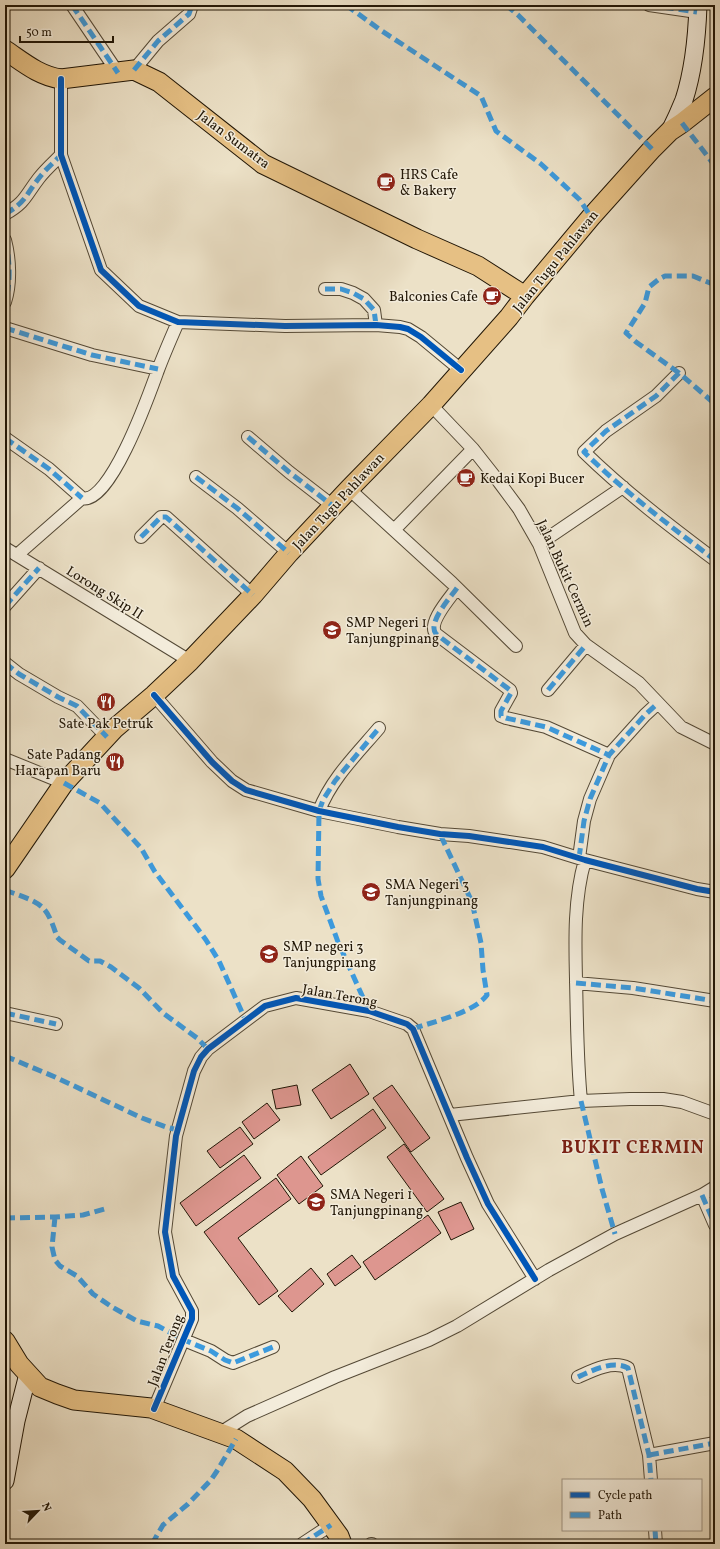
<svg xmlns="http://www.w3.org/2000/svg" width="720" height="1549" viewBox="0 0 720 1549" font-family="Vollkorn,serif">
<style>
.building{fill:#dd968f;stroke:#211606}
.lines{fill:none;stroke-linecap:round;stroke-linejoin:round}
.street-casing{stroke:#544936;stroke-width:14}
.secondary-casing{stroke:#211606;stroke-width:19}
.primary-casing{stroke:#211606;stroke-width:21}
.street{stroke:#f3ecdb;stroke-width:12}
.secondary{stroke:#f3ecdb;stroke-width:17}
.primary{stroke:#e6c084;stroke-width:19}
.quiet{stroke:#3c9add;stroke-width:5;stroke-dasharray:10 5;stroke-linecap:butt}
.cycleway-casing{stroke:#f3ecdb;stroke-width:8}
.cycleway{stroke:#0057b8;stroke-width:6}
.labels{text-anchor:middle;stroke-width:3;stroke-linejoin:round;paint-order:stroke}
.street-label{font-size:14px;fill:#211606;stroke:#f3ecdb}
.poi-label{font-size:14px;fill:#211606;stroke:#f3ecdb;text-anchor:start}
.district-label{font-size:18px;font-weight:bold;letter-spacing:1px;fill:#7a1f14;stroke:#f3ecdb}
</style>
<rect width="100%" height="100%" fill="#ece1c7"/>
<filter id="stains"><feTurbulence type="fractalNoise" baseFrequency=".005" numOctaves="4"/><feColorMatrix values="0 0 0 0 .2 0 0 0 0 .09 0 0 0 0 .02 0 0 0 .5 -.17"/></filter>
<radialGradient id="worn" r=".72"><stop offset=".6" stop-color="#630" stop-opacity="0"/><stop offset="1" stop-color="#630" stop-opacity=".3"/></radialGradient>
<path class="building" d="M350 1064 369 1094 331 1119 312 1090Z
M297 1085 301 1105 276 1109 272 1090Z
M392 1085 430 1138 411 1152 373 1098Z
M267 1103 280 1120 254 1139 242 1122Z
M373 1109 386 1128 321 1175 308 1157Z
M240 1127 253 1144 220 1168 207 1151Z
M404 1144 444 1199 427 1212 387 1157Z
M244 1155 261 1178 196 1226 180 1203Z
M301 1156 323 1186 299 1204 277 1175Z
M276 1178 291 1199 238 1238 278 1291 259 1305 204 1232Z
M461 1202 474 1229 451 1240 438 1212Z
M428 1215 441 1233 375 1280 363 1262Z
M352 1255 361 1267 335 1286 327 1274Z
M311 1268 324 1284 292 1312 278 1296Z"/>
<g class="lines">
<defs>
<path id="street" d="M72 5 118 73
M649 5 697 12
M134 70 158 41 189 14 192 5
M61 79V155L101 270 139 306 178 322 285 326 376 325 400 327 408 329 421 337 461 370
M5 214C26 202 25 196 39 178 45 170 53 163 61 155
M5 240C10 259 11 284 5 302
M325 289H341L353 293 364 299 374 310 376 325
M5 328 92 355 158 369
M679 373 656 396 606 431 584 452C625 492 670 526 715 560
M431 405 473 449 499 482 519 509 539 544 575 633 586 645 639 683 681 727 715 744
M248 437 289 472 333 506
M5 438 49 469 82 498C110 506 150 392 158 370 164 354 171 338 178 322
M196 477 237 508 289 553
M349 489 452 583 516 646
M394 530 473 449
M141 537 161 517H166L253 595
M539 544 623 487
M5 548 190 661
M17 555 82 498
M457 588C450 598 427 623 436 634L510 690 511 693 501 711V716L506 718 546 727 609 755
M5 606 39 568
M5 663 19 674 58 697 77 706 107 737
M548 690 586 645
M154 695 212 762 232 781 246 790 319 811 398 827 440 834 469 836 543 847 585 860 697 889 715 892
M5 759 64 783
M319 811C331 779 357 754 379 728
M579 858 584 821 590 799 609 755 645 715 658 703
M576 983 633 988 715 1001
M5 1013 56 1024
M581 1101C577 1060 577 1019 576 979 575 939 574 898 585 860
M450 1115 581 1101 630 1099H663L682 1102 715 1114
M702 1195 715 1225
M184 1340 211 1351 225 1360 233 1363 273 1347
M578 1377C593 1370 613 1360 628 1368L649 1455 651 1480
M154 1409 192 1319V1311L173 1276 165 1232 176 1136 194 1071 201 1057 208 1049 265 1006 296 998 369 1011 407 1024 413 1029 467 1158 488 1204 535 1279
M220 1433 247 1416 335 1377 429 1340 457 1326 549 1270 615 1234 702 1195 715 1187
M649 1455 715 1443
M655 1530 656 1544
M302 1544 331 1525
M371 1544H372"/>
<path id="secondary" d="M670 131C675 121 680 110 684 100 694 69 697 37 698 5
M5 1481 16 1421 28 1374"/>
<path id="primary" d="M5 50C23 62 39 76 61 79L134 70 159 82 263 164 417 239 478 266 525 296
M5 869 64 783 114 729 154 695 190 661 253 595 289 553 349 489 431 405 509 317 525 296 591 217 652 149 670 131 682 123 715 97
M5 1341 19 1364 40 1387 57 1394 74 1400 151 1408 236 1439 285 1471 312 1499 339 1536 342 1544"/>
</defs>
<use href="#street" class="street-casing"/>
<use href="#secondary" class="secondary-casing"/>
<use href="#primary" class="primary-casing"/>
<use href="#street" class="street"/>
<use href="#secondary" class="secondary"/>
<use href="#primary" class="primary"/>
<path class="quiet" d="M72 5 118 73
M346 5 379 29 481 96 496 131 541 164 580 200 591 217
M506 5 518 15 652 149
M649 5 697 12
M134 70 158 41 189 14 192 5
M682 123 715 166
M5 214C26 202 25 196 39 178 45 170 53 163 61 155
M5 240C10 259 11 284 5 302
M715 285 693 276H665L659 279 649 287 645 303 626 333 636 342 679 373 715 404
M325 289H341L353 293 364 299 374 310 376 325
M5 328 92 355 158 369
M679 373 656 396 606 431 584 452C625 492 670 526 715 560
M248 437 289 472 333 506
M5 438 49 469 82 498
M196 477 237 508 289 553
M141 537 161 517H166L253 595
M457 588C450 598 427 623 436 634L510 690 511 693 501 711V716L506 718 546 727 609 755
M5 606 39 568
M5 663 19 674 58 697 77 706 107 737
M548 690 586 645
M64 783 100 803 141 848 155 872 206 940 219 961 245 1019
M579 858 584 821 590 799 609 755 645 715 658 703
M5 890C17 895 34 899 43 908 50 915 54 928 57 937L60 940 89 961H100L111 967 139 988 163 1013 197 1038 208 1049
M576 983 633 988 715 1001
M369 1011 338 942 321 896 318 879 319 811 323 800 335 781 379 728
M5 1013 56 1024
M413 1029C434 1021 474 1013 487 995L483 970 481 943 472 902 440 834
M5 1056 55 1077 142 1118 166 1127 178 1130
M581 1101 602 1189 615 1234
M702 1195 715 1225
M55 1217 52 1247 55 1260 60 1266 77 1276 93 1294 112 1307 137 1321 158 1326 184 1340 211 1351 225 1360 233 1363 273 1347
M5 1218 55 1217 83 1215 108 1208
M578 1377C593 1370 613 1360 628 1368L649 1455 651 1480
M649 1455 715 1443
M655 1530 656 1544
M152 1544 163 1525 188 1504 211 1480 217 1471 236 1439
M302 1544 331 1525"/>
<defs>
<path id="cycleway" d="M61 79V155L101 270 139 306 178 322 285 326 376 325 400 327 408 329 421 337 461 370
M154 695 212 762 232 781 246 790 319 811 398 827 440 834 469 836 543 847 585 860 697 889 715 892
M154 1409 192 1319V1311L173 1276 165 1232 176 1136 194 1071 201 1057 208 1049 265 1006 296 998 369 1011 407 1024 413 1029 467 1158 488 1204 535 1279"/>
</defs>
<use href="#cycleway" class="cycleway-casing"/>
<use href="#cycleway" class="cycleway"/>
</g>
<defs>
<symbol id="cafe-disc" viewBox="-11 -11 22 22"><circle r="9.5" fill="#8f2418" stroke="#f3ecdb"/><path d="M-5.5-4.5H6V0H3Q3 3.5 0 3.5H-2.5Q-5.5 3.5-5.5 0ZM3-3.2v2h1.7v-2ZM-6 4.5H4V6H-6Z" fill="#fff"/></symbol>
<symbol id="school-disc" viewBox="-11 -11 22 22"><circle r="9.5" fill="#8f2418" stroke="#f3ecdb"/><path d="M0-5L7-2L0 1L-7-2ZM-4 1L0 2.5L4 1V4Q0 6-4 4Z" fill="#fff"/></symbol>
<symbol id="restaurant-disc" viewBox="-11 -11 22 22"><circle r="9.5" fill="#8f2418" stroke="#f3ecdb"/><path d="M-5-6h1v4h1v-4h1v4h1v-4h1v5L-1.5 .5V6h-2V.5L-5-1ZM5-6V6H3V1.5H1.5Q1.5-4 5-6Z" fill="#fff"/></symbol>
</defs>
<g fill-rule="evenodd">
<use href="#cafe-disc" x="375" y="171" width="22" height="22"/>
<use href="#cafe-disc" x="481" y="285" width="22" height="22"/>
<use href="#cafe-disc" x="455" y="467" width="22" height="22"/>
<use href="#school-disc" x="321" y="619" width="22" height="22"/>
<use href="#restaurant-disc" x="95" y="691" width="22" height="22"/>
<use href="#restaurant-disc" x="104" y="751" width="22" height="22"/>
<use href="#school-disc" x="360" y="881" width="22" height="22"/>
<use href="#school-disc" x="258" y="943" width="22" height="22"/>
<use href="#school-disc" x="305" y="1191" width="22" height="22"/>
</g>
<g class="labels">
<g class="street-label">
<text transform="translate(234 139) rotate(37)" y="5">Jalan Sumatra</text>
<text transform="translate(555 261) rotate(-51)" y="5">Jalan Tugu Pahlawan</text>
<text transform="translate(338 501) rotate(-47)" y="5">Jalan Tugu Pahlawan</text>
<text transform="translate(566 573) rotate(65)" y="5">Jalan Bukit Cermin</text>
<text transform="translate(105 592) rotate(32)" y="5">Lorong Skip II</text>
<text transform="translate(340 995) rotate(10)" y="5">Jalan Terong</text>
<text transform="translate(165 1350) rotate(-69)" y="5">Jalan Terong</text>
</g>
<g class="poi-label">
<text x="400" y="179">HRS Cafe<tspan x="400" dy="16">&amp; Bakery</tspan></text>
<text x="478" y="301" text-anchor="end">Balconies Cafe</text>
<text x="480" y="483">Kedai Kopi Bucer</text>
<text x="346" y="627">SMP Negeri 1<tspan x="346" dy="16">Tanjungpinang</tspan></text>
<text x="106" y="728" text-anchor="middle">Sate Pak Petruk</text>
<text x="101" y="759" text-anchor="end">Sate Padang<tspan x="101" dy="16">Harapan Baru</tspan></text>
<text x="385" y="889">SMA Negeri 3<tspan x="385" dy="16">Tanjungpinang</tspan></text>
<text x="283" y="951">SMP negeri 3<tspan x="283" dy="16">Tanjungpinang</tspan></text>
<text x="330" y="1199">SMA Negeri 1<tspan x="330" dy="16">Tanjungpinang</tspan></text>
</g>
<g class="district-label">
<text x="633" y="1153">BUKIT CERMIN</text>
</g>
</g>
<rect width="720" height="1549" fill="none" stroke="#ece1c7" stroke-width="20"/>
<rect x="6" y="6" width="708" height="1537" fill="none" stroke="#211606" stroke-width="2"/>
<rect x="10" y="10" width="700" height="1529" fill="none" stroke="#211606"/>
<rect x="562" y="1479" width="140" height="52" fill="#f3ecdb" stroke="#9f9686"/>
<rect x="570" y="1492" width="20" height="6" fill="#0057b8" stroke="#9f9686"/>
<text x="598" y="1499" font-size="12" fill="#211606">Cycle path</text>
<rect x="570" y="1512" width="20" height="6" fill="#3c9add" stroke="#9f9686"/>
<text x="598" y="1519" font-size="12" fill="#211606">Path</text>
<g transform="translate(38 1511) rotate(65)" stroke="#f3ecdb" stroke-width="3" paint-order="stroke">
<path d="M0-3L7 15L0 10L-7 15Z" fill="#211606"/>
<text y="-6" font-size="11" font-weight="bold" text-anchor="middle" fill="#211606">N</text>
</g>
<path d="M20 36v6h93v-6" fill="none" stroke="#211606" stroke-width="2"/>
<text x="26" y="36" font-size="12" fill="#211606" stroke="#f3ecdb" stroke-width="3" paint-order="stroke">50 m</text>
<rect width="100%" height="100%" filter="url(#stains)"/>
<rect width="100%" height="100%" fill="url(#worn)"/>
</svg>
